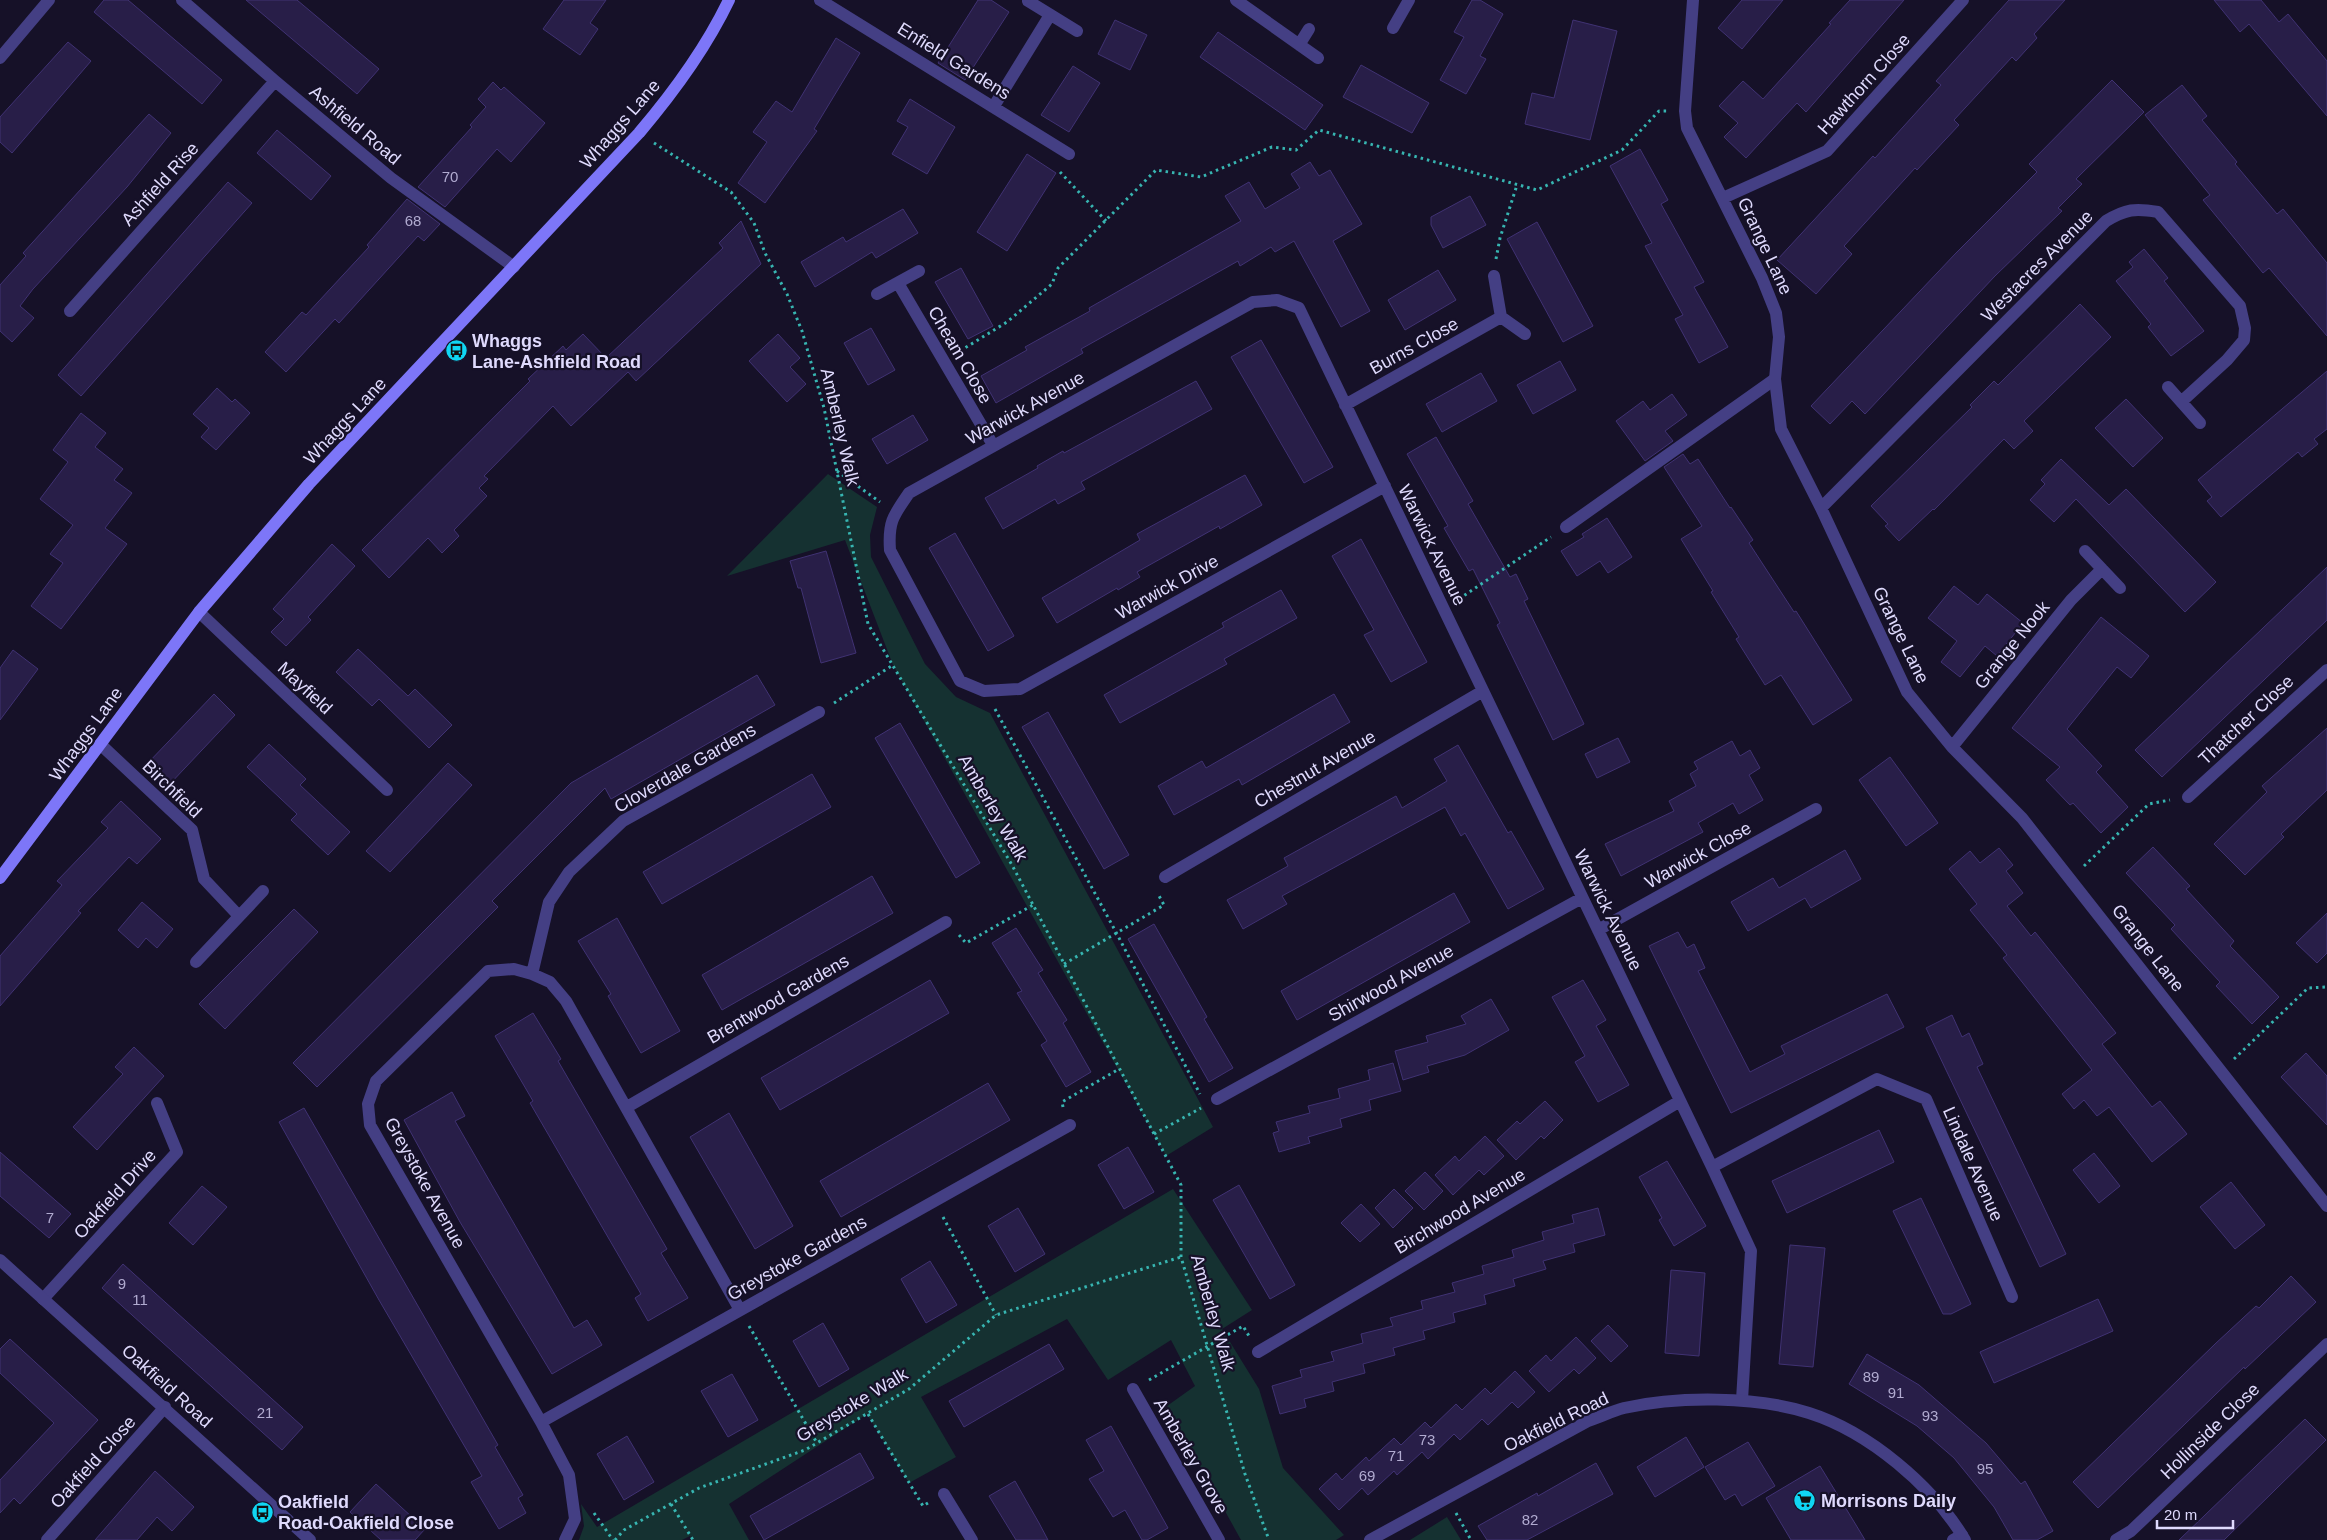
<svg xmlns="http://www.w3.org/2000/svg" width="2327" height="1540" viewBox="0 0 2327 1540" font-family="Helvetica,sans-serif">
<style>
.green{fill:#153131}
.building{fill:#281e48;stroke:#403273}
.lines{fill:none;stroke-linecap:round;stroke-linejoin:round}
.path{stroke:#37b5b1;stroke-width:3;stroke-dasharray:2.5 4;stroke-linecap:butt}
.service{stroke:#443f84;stroke-width:12}
.minor{stroke:#443f84;stroke-width:12}
.tertiary{stroke:#443f84;stroke-width:12}
.secondary{stroke:#7d76f8;stroke-width:12}
.labels{text-anchor:middle;stroke-width:4.5;stroke-linejoin:round;paint-order:stroke}
.number-label{font-size:15px;fill:#b1abd0}
.street-label{font-size:18px;fill:#dfdafd;stroke:#161128}
.poi-label{font-size:18px;font-weight:bold;fill:#dfdafd;stroke:#161128;text-anchor:start}
</style>
<rect width="100%" height="100%" fill="#161128"/>
<path class="green" d="M828 474 877 507 870 535 871 557 925 664 956 697 990 713 1213 1127 1166 1156 893 665 845 540 727 576Z
M1173 1189 1252 1310 1222 1329 1259 1389 1283 1468 1344 1535 1336 1540H1241L1167 1406 1195 1386 1171 1340 1108 1380 1067 1319 921 1397 956 1457 909 1483 867 1414 729 1504 749 1540H693L690 1536 682 1540H579L584 1526 581 1504 597 1527Z
M1447 1517 1461 1540H1410Z"/>
<path class="building" d="M104 0H128L222 80 202 104 94 12Z
M246 0H297L379 69 357 94Z
M564 0H606L590 23 598 29 580 55 543 29Z
M978 0H991L1009 12 965 80 938 63Z
M1472 0H1480L1503 14 1480 56 1486 59 1466 94 1440 80 1464 37 1454 32Z
M1742 0H1783L1742 49 1718 28Z
M1850 0H1904L1806 112 1797 103 1746 158 1724 137 1738 123 1719 106 1743 81 1763 99 1831 24 1829 23Z
M2009 0H2065L2034 34 2037 38 2016 61 2012 57 1954 120 1959 125 1917 170 1915 168 1844 246 1852 254 1816 294 1777 260 1873 156 1875 158 1941 85 1936 81Z
M2214 0H2261L2279 22 2288 14 2327 61V116L2249 24 2240 32Z
M1115 20 1147 35 1130 70 1098 54Z
M1573 20 1617 31 1590 140 1525 124 1532 93 1554 98Z
M1218 32 1323 105 1305 130 1200 57Z
M836 38 860 53 814 129 817 131 765 203 738 183 767 142 753 132 776 101 792 112Z
M68 42 91 61 12 153 0 142V117Z
M1361 65 1429 103 1412 133 1343 97Z
M1073 66 1100 83 1069 132 1041 115Z
M2112 80 2144 112 2076 179 2082 184 2058 208 2062 211 1995 276 1865 414 1852 401 1830 424 1811 406 1956 253 2037 172 2029 164Z
M493 82 501 90 504 87 545 123 511 162 497 149 445 207 418 187 472 127 470 125 486 107 478 99Z
M2182 85 2207 116 2202 120 2237 162 2235 164 2277 214 2283 209 2327 263V336L2269 268 2263 273 2244 250 2203 200 2210 195 2145 115Z
M910 99 955 127 927 174 892 154 908 127 897 121Z
M149 114 171 133 127 187 33 289 20 306 34 318 12 342 0 331V285L26 256 23 253Z
M277 130 331 176 311 200 257 153Z
M1640 149 1668 200 1661 204 1704 282 1694 287 1728 347 1699 363 1675 319 1683 315 1645 246 1652 243 1610 166Z
M1027 154 1056 173 1007 251 977 232Z
M1310 162 1319 176 1330 170 1362 224 1333 241 1370 311 1341 327 1294 241 1275 252 1271 247 1240 266 1238 261 1081 349 1083 353 996 403 981 376 1027 350 1025 347 1090 311 1089 308 1241 221 1225 196 1249 182 1265 209 1300 188 1291 174Z
M228 182 252 203 81 396 58 375Z
M1470 196 1486 225 1443 248 1431 225V217Z
M407 199 440 224 424 241 418 236 339 323 335 319 286 372 265 352 302 312 306 315 369 247 367 245Z
M903 209 918 233 876 258 872 252 815 287 801 262 843 237 846 242Z
M741 221 761 264 636 381 628 372 571 426 553 406 484 476 488 479 479 488 487 496 454 530 459 536 442 553 428 538 389 578 362 550 530 381 528 379 563 346 566 350 583 334 606 358 723 248 719 243Z
M1537 222 1593 326 1563 342 1507 239Z
M2144 249 2168 278 2164 281 2204 331 2171 356 2148 327 2151 324 2116 281 2133 267 2129 262Z
M961 268 993 326 968 339 935 282Z
M1438 270 1456 300 1405 330 1388 300Z
M2080 304 2111 337 2024 421 2033 431 2014 449 2004 439 1934 510 1933 509 1899 541 1885 526 1888 524 1871 506 1972 407 1970 405 1994 381 1998 385Z
M871 328 895 370 868 385 844 343Z
M778 334 800 358 790 367 806 384 787 402 749 361Z
M1261 340 1333 467 1304 483 1231 357Z
M1560 361 1576 390 1533 414 1517 385Z
M2327 371V429L2314 439 2318 444 2302 457 2298 452 2221 517 2207 501 2212 497 2198 480Z
M1481 373 1497 401 1442 432 1426 404Z
M1196 381 1212 409 1081 482 1085 489 1058 504 1055 499 1003 529 985 498 1038 468 1037 466 1063 451 1064 453Z
M217 388 232 402 235 399 250 413 216 450 201 437 209 428 193 414Z
M1672 394 1687 415 1665 431 1673 441 1645 461 1616 421 1643 401 1650 410Z
M2126 399 2163 438 2133 467 2095 428Z
M81 413 106 433 95 447 123 469 114 480 132 493 105 528 127 544 61 629 31 606 63 563 50 554 73 525 40 499 68 462 53 450Z
M913 415 928 440 887 464 872 439Z
M1436 437 1473 501 1468 504 1510 577 1516 574 1528 599 1524 601 1584 724 1553 740 1497 625 1500 623 1473 569 1469 571 1444 528 1448 526 1407 454Z
M1683 454 1690 464 1698 459 1730 508 1731 507 1753 540 1749 543 1794 612 1796 611 1852 700 1813 725 1781 675 1765 685 1736 639 1739 637 1711 592 1713 591 1681 539 1702 526 1664 467Z
M2061 459 2109 505 2126 489 2216 582 2185 612 2076 499 2054 522 2030 500 2045 484 2041 480Z
M1245 475 1262 505 1220 529 1219 526 1137 572 1140 577 1118 590 1117 588 1057 623 1042 598 1140 540 1137 534Z
M1607 518 1632 557 1608 573 1600 561 1577 576 1561 551 1584 537 1582 534Z
M955 533 1014 636 988 651 929 548Z
M1361 539 1427 662 1391 682 1364 635 1374 630 1332 556Z
M332 544 355 566 308 617 311 620 286 646 271 632 284 619 273 609Z
M826 551 856 653 821 663 801 588H798L790 561Z
M2327 567V620L2162 777 2135 750Z
M1954 586 1978 605 1987 594 2023 623 1997 656 1985 646 1960 677 1941 662 1957 641 1928 618Z
M1281 590 1297 618 1224 659 1227 664 1120 723 1104 695 1224 627 1222 623Z
M2101 617 2149 656 2131 678 2117 667 2067 729 2102 766 2096 772 2128 807 2101 833 2073 803 2070 805 2046 780 2060 767 2012 728Z
M358 649 408 696 415 689 452 725 429 748 379 699 372 706 336 672Z
M13 650 38 669 0 720V668Z
M757 675 775 705 611 799 605 788 492 901 498 907 317 1087 293 1063 571 783Z
M214 694 235 715 168 786 146 765Z
M1334 694 1350 722 1242 785 1239 779 1174 815 1158 786 1202 761 1206 768Z
M1048 712 1129 855 1104 869 1022 727Z
M900 723 980 863 956 878 875 738Z
M2327 728V790L2281 834 2284 837 2245 875 2214 844 2267 792 2262 786Z
M1618 738 1630 762 1597 778 1585 754Z
M1732 741 1740 756 1750 750 1760 768 1749 775 1763 800 1739 814 1733 803 1698 823 1703 832 1621 876 1605 844 1674 811 1669 801 1696 786 1690 774 1698 769 1694 762Z
M269 744 306 779 300 785 350 832 328 855 291 820 297 814 247 767Z
M1458 745 1508 833 1511 831 1544 889 1508 909 1465 833 1461 836 1445 807 1282 896 1287 904 1243 929 1227 900 1288 866 1284 858 1396 796 1402 808 1447 781 1434 759Z
M1890 757 1938 823 1906 846 1859 780Z
M448 763 472 785 390 872 366 851Z
M812 774 831 807 662 904 643 872Z
M121 801 161 839 137 864 129 857 78 911 81 913 0 1006V956L62 885 57 881 108 828 101 822Z
M2153 847 2190 886 2186 889 2234 941 2230 946 2279 997 2252 1024 2216 986 2220 982 2171 929 2175 925 2126 873Z
M1999 848 2013 865 2006 871 2023 893 2007 906 2031 936 2035 932 2116 1033 2102 1044 2152 1107 2160 1101 2187 1134 2152 1162 2109 1107 2097 1116 2084 1100 2074 1109 2062 1094 2092 1070 2003 958 2007 955 1970 910 1977 904 1949 869 1970 851 1980 863Z
M1845 850 1861 879 1811 908 1805 898 1748 931 1731 902 1773 878 1779 888Z
M872 876 893 913 722 1010 702 975Z
M1454 893 1470 922 1297 1020 1281 991Z
M142 902 173 929 157 948 146 938 138 948 118 930Z
M294 909 318 932 225 1029 199 1004Z
M2327 913V953L2317 963 2296 943Z
M617 918 680 1031 641 1053 608 996 611 994 578 941Z
M1154 924 1207 1017 1204 1019 1233 1068 1209 1082 1128 939Z
M1016 928 1043 970 1038 973 1067 1020 1063 1023 1091 1072 1066 1087 1041 1045 1047 1041 1017 993 1022 991 992 943Z
M1678 932 1687 948 1694 944 1705 968 1698 971 1750 1072 1785 1054 1781 1046 1887 994 1904 1027 1731 1113 1649 946Z
M930 980 949 1013 780 1110 761 1078Z
M1583 980 1606 1020 1596 1026 1629 1085 1598 1102 1575 1062 1585 1056 1552 997Z
M1491 999 1509 1030 1465 1055 1427 1066 1429 1072 1403 1080 1395 1051 1428 1042 1426 1036 1466 1024 1461 1016Z
M533 1013 561 1059 558 1061 667 1249 661 1253 688 1298 648 1321 635 1298 641 1294 530 1103 533 1101 495 1036Z
M1952 1015 1962 1037 1969 1033 1983 1064 1977 1067 2066 1254 2040 1267 1926 1028Z
M134 1047 164 1076 97 1150 73 1127 123 1074 115 1067Z
M2306 1053 2327 1076V1125L2281 1077Z
M1393 1063 1401 1091 1369 1100 1371 1110 1340 1119 1342 1127 1308 1137 1310 1143 1279 1152 1273 1133 1279 1131 1276 1122 1310 1113 1308 1106 1340 1098 1338 1089 1370 1080 1368 1070Z
M988 1083 1010 1120 841 1217 820 1181Z
M452 1092 465 1116 455 1121 574 1328 587 1320 602 1345 552 1374 460 1222 404 1120Z
M1545 1101 1563 1120 1544 1139 1541 1136 1516 1160 1497 1140 1517 1121 1520 1124Z
M304 1108 498 1445 495 1447 523 1495 518 1498 526 1513 499 1529 471 1482 482 1476 379 1300 279 1122Z
M729 1113 793 1226 755 1249 690 1137Z
M1879 1130 1894 1162 1787 1213 1772 1181Z
M1485 1136 1504 1156 1484 1175 1479 1170 1453 1195 1435 1175 1455 1156 1459 1161Z
M1128 1147 1154 1192 1124 1209 1098 1165Z
M0 1152 71 1214 49 1238 0 1196Z
M2094 1153 2120 1186 2099 1203 2073 1170Z
M1667 1161 1706 1226 1674 1246 1659 1220 1662 1218 1639 1177Z
M1425 1172 1443 1191 1424 1210 1405 1191Z
M2231 1182 2265 1225 2235 1249 2200 1207Z
M1239 1185 1295 1285 1270 1299 1213 1200Z
M202 1186 227 1207 193 1245 169 1223Z
M1394 1189 1413 1208 1393 1228 1375 1208Z
M1921 1198 1971 1304 1951 1314H1943L1893 1211Z
M1361 1204 1380 1224 1360 1242 1341 1223Z
M1018 1208 1045 1254 1015 1272 988 1226Z
M1598 1208 1605 1235 1573 1244 1575 1252 1543 1261 1546 1269 1513 1279 1515 1286 1484 1295 1486 1304 1453 1313 1455 1322 1423 1331 1425 1339 1393 1348 1395 1355 1363 1364 1365 1373 1332 1382 1334 1391 1304 1399 1306 1407 1280 1414 1272 1386 1302 1377 1300 1370 1334 1361 1331 1352 1363 1343 1361 1334 1393 1326 1390 1318 1423 1309 1421 1301 1455 1292 1452 1283 1484 1274 1482 1266 1514 1257 1512 1250 1544 1240 1542 1232 1574 1223 1572 1215Z
M1790 1245 1825 1248 1813 1367 1779 1364Z
M930 1261 957 1305 926 1323 901 1279Z
M123 1264 303 1427 282 1450 102 1288Z
M1671 1270 1705 1273 1699 1356 1665 1353Z
M2291 1276 2316 1302 2245 1369 2244 1367 2098 1508 2073 1482 2215 1344 2256 1306 2259 1308Z
M2098 1299 2113 1331 1994 1383 1980 1352Z
M823 1323 849 1369 819 1387 793 1341Z
M1608 1325 1628 1346 1611 1362 1591 1341Z
M1576 1337 1596 1358 1579 1374 1574 1369 1549 1392 1529 1371 1546 1355 1551 1361Z
M10 1339 98 1420 20 1504 14 1498 0 1513V1480L54 1423 0 1373V1349Z
M1049 1344 1064 1369 964 1427 949 1401Z
M1867 1354 1919 1385 1986 1443 2021 1484 2025 1481 2053 1531 2037 1540H2013L1994 1507 1954 1458 1917 1426 1849 1384Z
M1515 1371 1535 1392 1518 1408 1512 1402 1488 1425 1482 1419 1460 1440 1454 1434 1428 1459 1422 1452 1397 1475 1394 1471 1368 1495 1362 1488 1339 1510 1319 1489 1336 1473 1342 1480 1366 1457 1369 1461 1394 1438 1401 1445 1425 1422 1431 1428 1456 1404 1462 1410 1485 1388 1491 1394Z
M732 1374 758 1420 728 1437 701 1391Z
M2305 1419 2326 1440 2224 1540H2179Z
M1111 1426 1168 1528 1147 1540H1142L1125 1510 1113 1517 1089 1479 1104 1471 1086 1440Z
M627 1436 654 1482 624 1500 597 1454Z
M1686 1437 1704 1467 1655 1497 1637 1467Z
M1748 1442 1775 1486 1742 1506 1735 1494 1725 1500 1705 1467Z
M860 1453 874 1478 764 1540 750 1516Z
M1596 1463 1613 1494 1527 1540H1487L1478 1526 1537 1493 1538 1496Z
M1820 1466 1856 1525 1865 1540H1791L1766 1498Z
M155 1471 194 1507 172 1531 157 1517 137 1540H95Z
M1015 1481 1039 1523 1048 1540H1016L989 1496Z
M376 1484 425 1529 415 1540H381L350 1512Z"/>
<g class="lines">
<path class="path" d="M654 143 731 192 754 223 765 253 787 294 802 331 824 408 868 624 1012 865 1181 1185V1257L1245 1474 1269 1540
M1060 172 1106 221
M1496 259 1500 238 1517 185
M960 351 1007 322 1052 284 1058 268 1156 170 1201 177 1272 147 1296 150 1319 130 1537 190 1622 150 1659 111H1667
M837 471 880 502
M1459 599 1551 537
M834 703 893 665
M995 709 1117 934 1200 1094
M2084 866 2149 804 2170 800
M959 935 966 943 1033 905
M1064 964 1164 905 1158 894
M2234 1059 2308 988 2327 987
M1063 1107 1062 1102 1119 1069
M1154 1134 1201 1108
M943 1217 996 1315
M749 1326 817 1443
M1149 1380 1243 1326 1249 1336
M868 1414 923 1506 928 1503
M671 1504 693 1540
M594 1513 613 1540
M1456 1513 1471 1540
M615 1540 624 1530 699 1488 805 1450 909 1389 996 1315 1181 1257"/>
<path class="service" d="M1566 527 1775 379"/>
<path class="minor" d="M182 0 275 81 391 178 514 267
M820 0 1069 154
M1236 0 1318 58
M1693 0 1685 111 1687 128 1762 278 1776 313 1779 337 1775 379 1781 429 1821 508 1907 692 1952 747 2022 818 2327 1206
M1028 1 1077 31
M1393 28 1409 0
M1299 45 1309 29
M0 58 49 0
M994 106 1050 15
M1723 198 1827 151 1963 0
M1494 276 1501 317 1525 334
M898 283 993 445
M877 294 919 271
M70 311 275 81
M2168 387 2200 423
M1345 405 1501 317
M1385 486 1020 689 984 691 960 681 890 550C888 522 893 516 909 493L1253 302 1277 300 1299 308 1712 1167 1751 1251 1742 1400
M1821 508 2106 221C2126 209 2135 208 2158 212L2240 306 2245 328 2244 340 2227 360 2181 402
M2085 551 2120 588
M199 612 387 790
M100 744 192 830 204 879 239 916
M1952 747 2071 600 2102 569
M2188 797 2327 670
M1165 877 1483 691
M1598 930 1816 809
M196 962 263 891
M532 974 549 902 569 872 623 821 819 712
M1217 1099 1582 898
M627 1107 946 922
M1712 1167 1877 1079 1926 1099 2012 1297
M43 1299 177 1152 157 1103
M1258 1352 1680 1101
M1133 1389 1219 1540
M541 1422 1070 1125
M944 1494 972 1540
M47 1540 165 1407
M565 1540 575 1519 569 1475 541 1422 370 1125 368 1104 376 1081 488 971 514 969 532 974 550 982 566 1001 740 1310
M1953 1540 1962 1535
M2116 1540 2131 1531 2327 1344"/>
<path class="tertiary" d="M0 1260 310 1540
M1370 1540 1588 1421C1600 1417 1612 1411 1624 1408 1678 1396 1756 1396 1809 1413 1869 1432 1933 1486 1965 1540"/>
<path class="secondary" d="M0 878 199 612 309 484 639 133C673 93 706 48 729 0"/>
</g>
<defs>
<symbol id="bus-disc" viewBox="-11 -11 22 22"><circle r="9.5" fill="#10d6f3" stroke="#161128"/><path d="M-5-6H5V4H4V6H2V4H-2V6H-4V4H-5ZM-3.5-4V0h7V-4ZM-3.5 1.2v1.5H-2V1.2ZM2 1.2v1.5H3.5V1.2Z" fill="#111"/></symbol>
<symbol id="supermarket-disc" viewBox="-11 -11 22 22"><circle r="9.5" fill="#10d6f3" stroke="#161128"/><path d="M-6-5.5h2.5l.6 2H6L4.5 2H-2.5L-4.4-4H-6ZM-1.5 3.2a1.3 1.3 0 1 0 .1 0ZM3 3.2a1.3 1.3 0 1 0 .1 0Z" fill="#111"/></symbol>
</defs>
<g fill-rule="evenodd">
<use href="#bus-disc" x="444" y="338" width="25" height="25"/>
<use href="#supermarket-disc" x="1792" y="1488" width="25" height="25"/>
<use href="#bus-disc" x="250" y="1500" width="25" height="25"/>
</g>
<g class="labels">
<g class="number-label">
<text x="450" y="182">70</text>
<text x="413" y="226">68</text>
<text x="50" y="1223">7</text>
<text x="122" y="1289">9</text>
<text x="140" y="1305">11</text>
<text x="1871" y="1382">89</text>
<text x="1896" y="1398">91</text>
<text x="265" y="1418">21</text>
<text x="1930" y="1421">93</text>
<text x="1427" y="1445">73</text>
<text x="1396" y="1461">71</text>
<text x="1985" y="1474">95</text>
<text x="1367" y="1481">69</text>
<text x="1530" y="1525">82</text>
</g>
<g class="street-label">
<text transform="translate(954 61) rotate(32)" y="6">Enfield Gardens</text>
<text transform="translate(1864 84) rotate(-48)" y="6">Hawthorn Close</text>
<text transform="translate(620 124) rotate(-49)" y="6">Whaggs Lane</text>
<text transform="translate(355 125) rotate(40)" y="6">Ashfield Road</text>
<text transform="translate(160 184) rotate(-48)" y="6">Ashfield Rise</text>
<text transform="translate(1765 246) rotate(65)" y="6">Grange Lane</text>
<text transform="translate(2037 266) rotate(-45)" y="6">Westacres Avenue</text>
<text transform="translate(1414 346) rotate(-29)" y="6">Burns Close</text>
<text transform="translate(960 355) rotate(60)" y="6">Cheam Close</text>
<text transform="translate(1025 408) rotate(-29)" y="6">Warwick Avenue</text>
<text transform="translate(345 421) rotate(-47)" y="6">Whaggs Lane</text>
<text transform="translate(840 427) rotate(77)" y="6">Amberley Walk</text>
<text transform="translate(1432 545) rotate(64)" y="6">Warwick Avenue</text>
<text transform="translate(1167 587) rotate(-29)" y="6">Warwick Drive</text>
<text transform="translate(1901 635) rotate(64)" y="6">Grange Lane</text>
<text transform="translate(2012 645) rotate(-51)" y="6">Grange Nook</text>
<text transform="translate(305 688) rotate(43)" y="6">Mayfield</text>
<text transform="translate(2246 720) rotate(-43)" y="6">Thatcher Close</text>
<text transform="translate(86 734) rotate(-54)" y="6">Whaggs Lane</text>
<text transform="translate(685 768) rotate(-30)" y="6">Cloverdale Gardens</text>
<text transform="translate(1315 769) rotate(-30)" y="6">Chestnut Avenue</text>
<text transform="translate(172 789) rotate(44)" y="6">Birchfield</text>
<text transform="translate(993 808) rotate(60)" y="6">Amberley Walk</text>
<text transform="translate(1698 855) rotate(-29)" y="6">Warwick Close</text>
<text transform="translate(1608 910) rotate(64)" y="6">Warwick Avenue</text>
<text transform="translate(2148 948) rotate(52)" y="6">Grange Lane</text>
<text transform="translate(1391 983) rotate(-29)" y="6">Shirwood Avenue</text>
<text transform="translate(778 999) rotate(-30)" y="6">Brentwood Gardens</text>
<text transform="translate(1973 1164) rotate(66)" y="6">Lindale Avenue</text>
<text transform="translate(425 1183) rotate(61)" y="6">Greystoke Avenue</text>
<text transform="translate(115 1194) rotate(-48)" y="6">Oakfield Drive</text>
<text transform="translate(1460 1211) rotate(-31)" y="6">Birchwood Avenue</text>
<text transform="translate(797 1258) rotate(-29)" y="6">Greystoke Gardens</text>
<text transform="translate(1213 1313) rotate(74)" y="6">Amberley Walk</text>
<text transform="translate(167 1386) rotate(42)" y="6">Oakfield Road</text>
<text transform="translate(852 1405) rotate(-31)" y="6">Greystoke Walk</text>
<text transform="translate(1556 1422) rotate(-26)" y="6">Oakfield Road</text>
<text transform="translate(2210 1431) rotate(-44)" y="6">Hollinside Close</text>
<text transform="translate(1191 1456) rotate(60)" y="6">Amberley Grove</text>
<text transform="translate(93 1462) rotate(-48)" y="6">Oakfield Close</text>
</g>
<g class="poi-label">
<text x="472" y="347">Whaggs<tspan x="472" dy="21">Lane-Ashfield Road</tspan></text>
<text x="1821" y="1507">Morrisons Daily</text>
<text x="278" y="1508">Oakfield<tspan x="278" dy="21">Road-Oakfield Close</tspan></text>
</g>
</g>
<path d="M2157 1520v8h76v-8" fill="none" stroke="#dfdafd" stroke-width="2.5"/>
<text x="2164" y="1520" font-size="15" fill="#dfdafd" stroke="#161128" stroke-width="4" paint-order="stroke">20 m</text>
</svg>
